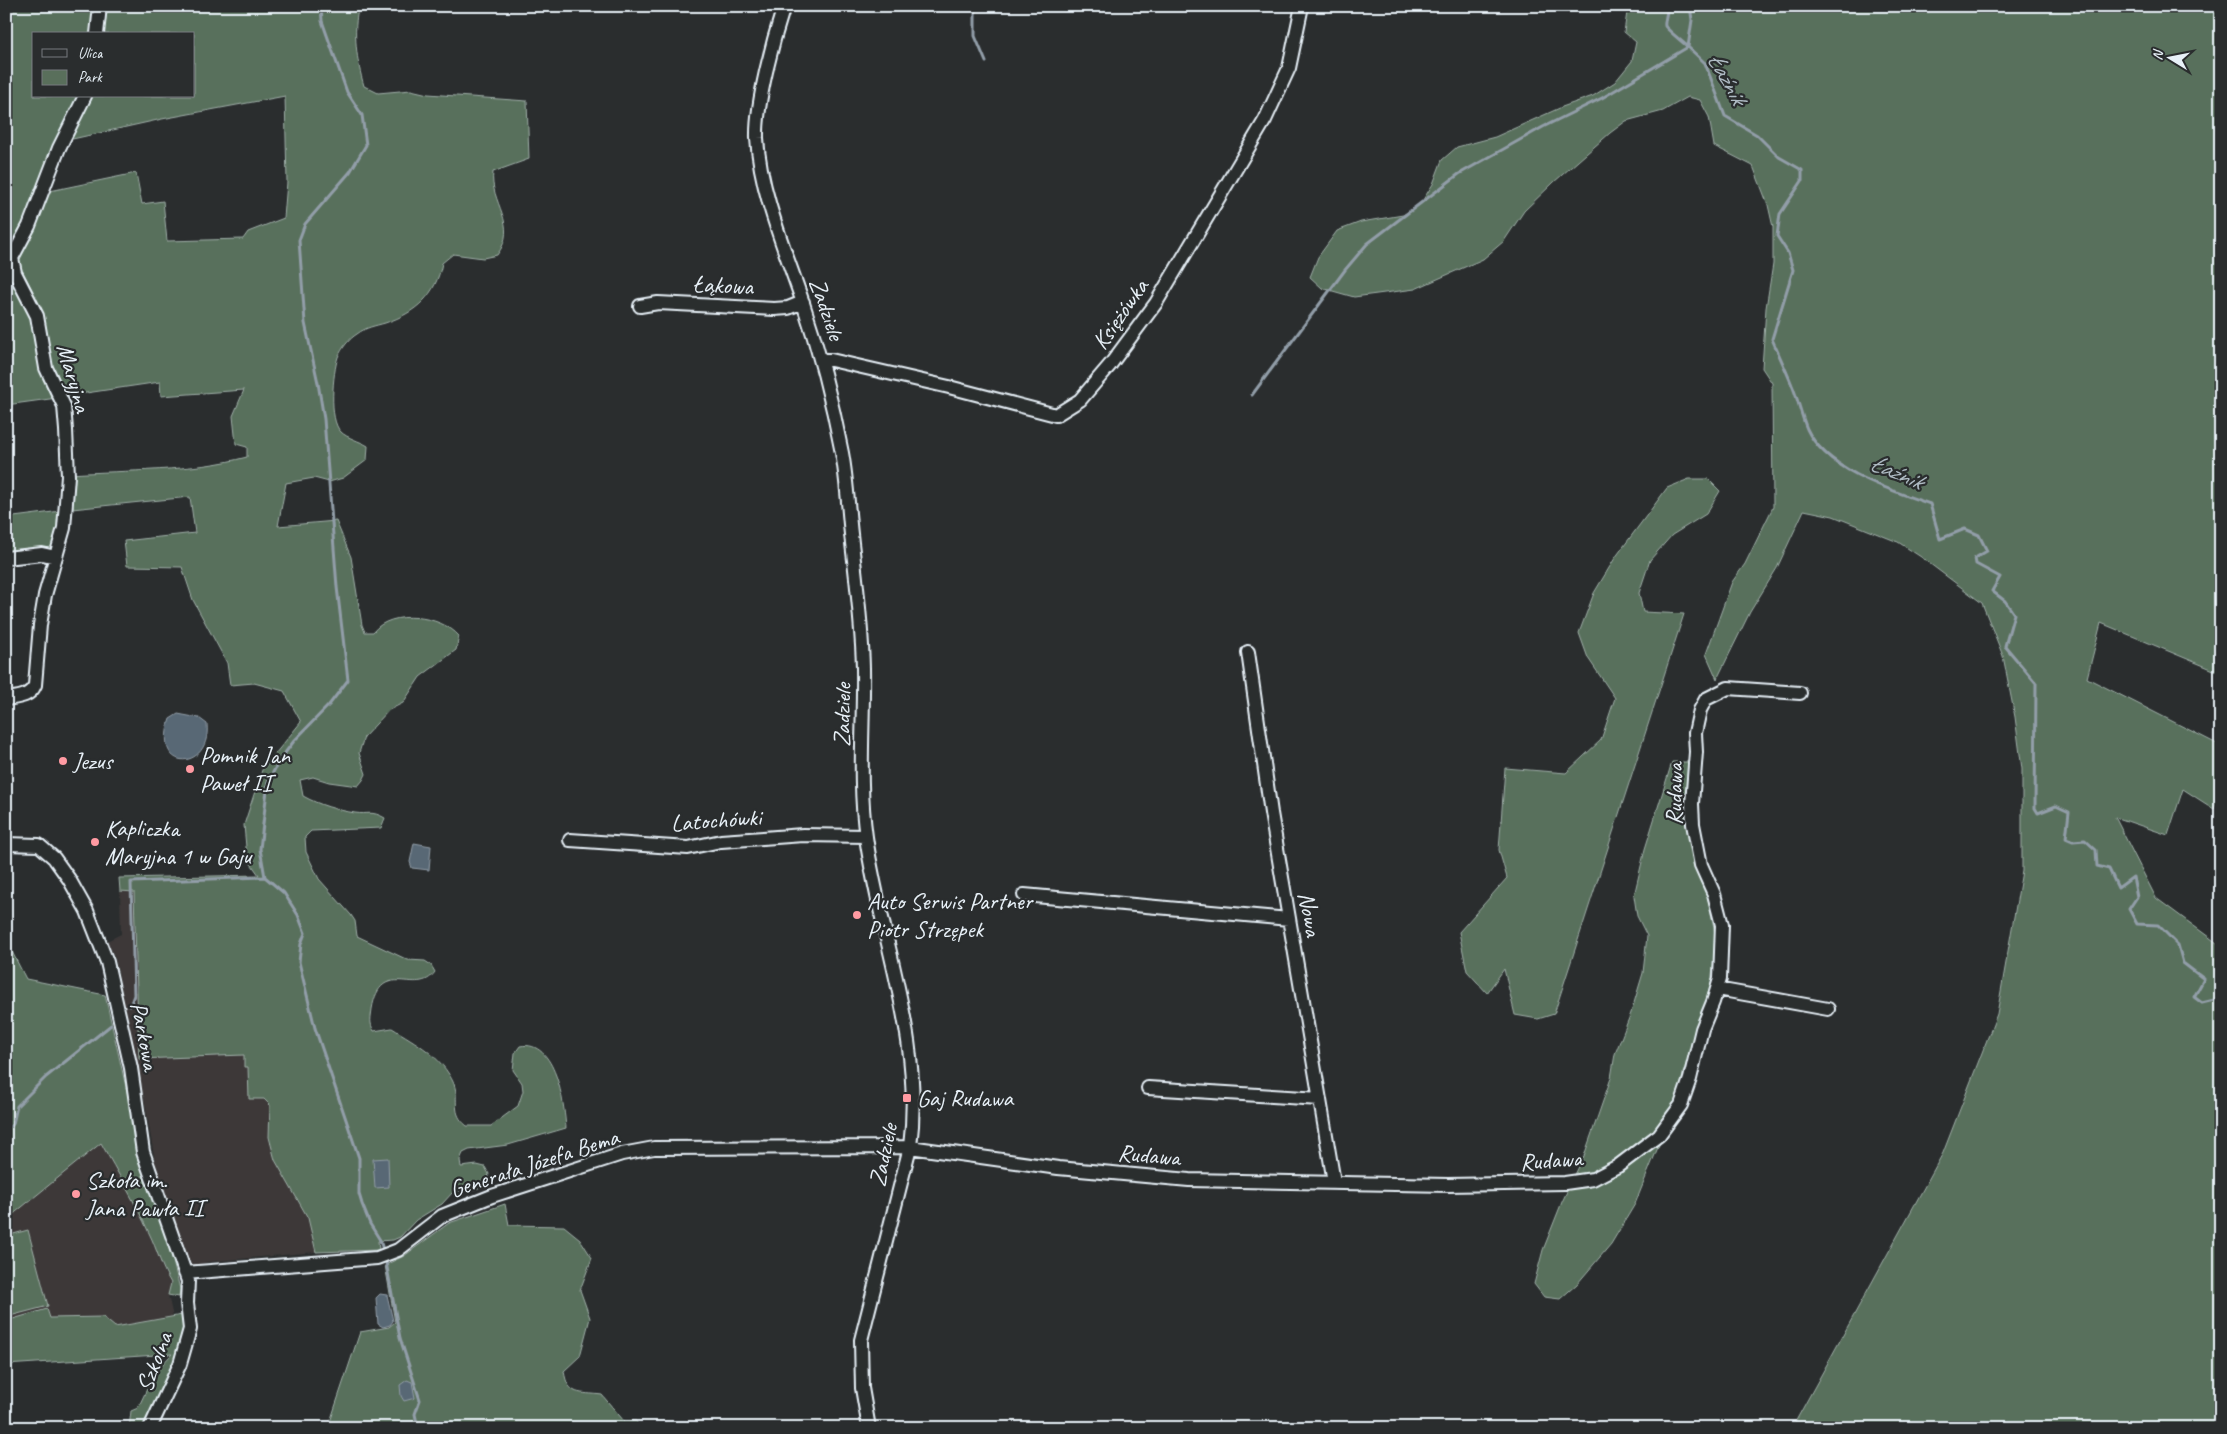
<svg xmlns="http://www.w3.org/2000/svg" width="2227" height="1434" viewBox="0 0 2227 1434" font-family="Caveat,sans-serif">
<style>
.built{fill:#3c3938}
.green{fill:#596f5b;stroke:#a0b0aa}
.water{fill:#586774;stroke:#929ea9}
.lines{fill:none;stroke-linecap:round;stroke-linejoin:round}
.stream{stroke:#929ea9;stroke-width:3}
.minor-casing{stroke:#e8f1f8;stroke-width:16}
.minor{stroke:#2a2d2e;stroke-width:12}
.poi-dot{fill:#ff9aa2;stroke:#2a2d2e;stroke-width:2}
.labels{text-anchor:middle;stroke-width:4.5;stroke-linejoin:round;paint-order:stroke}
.street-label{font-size:24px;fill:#e8f1f8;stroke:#2a2d2e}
.poi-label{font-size:24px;fill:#e8f1f8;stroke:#2a2d2e;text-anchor:start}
.water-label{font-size:25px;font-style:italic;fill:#aebac3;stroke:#2a2d2e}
</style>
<rect width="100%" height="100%" fill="#2a2d2e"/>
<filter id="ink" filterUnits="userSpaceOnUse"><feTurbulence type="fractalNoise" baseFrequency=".02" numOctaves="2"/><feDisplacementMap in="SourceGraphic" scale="10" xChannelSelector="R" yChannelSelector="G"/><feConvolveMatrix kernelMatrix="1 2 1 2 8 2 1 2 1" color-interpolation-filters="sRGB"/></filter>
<g filter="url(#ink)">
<path class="built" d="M120 891 134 892 379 1250 316 1252 208 1262 192 1266 169 1222 158 1180 146 1109 115 958 107 941 121 934Z
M111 1036 164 1272 171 1283 168 1295 173 1317V1354L6 1365V1138Z"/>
<path class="green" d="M6 6H95L93 34H34V96H80L32 198 24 224 6 247Z
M104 6H359C352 31 357 62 364 86L378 93 411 90 428 94 527 101 529 159 493 172C489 203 520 224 497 255L483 258 453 254 442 263C436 295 416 313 385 323 375 326 366 327 357 334 349 339 342 348 338 357 333 372 328 420 341 432 347 438 360 441 368 446L367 460 343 478 329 482 314 478 286 483 278 526 336 521 351 557 362 625 365 632H373C391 609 441 615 459 636L456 650 420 677 403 703 389 710 364 737 359 753 366 774 363 780 358 786 329 782 313 777 300 780 303 796C319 805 337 810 355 813 369 815 371 810 385 818L381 828 311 831 305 837 306 852 319 879 351 915 355 921 357 936 408 960 425 961 431 965 435 972C417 998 381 957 372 1009 371 1018 369 1023 374 1031L392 1028C416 1043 442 1056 454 1084 460 1101 450 1113 467 1126H491L518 1106 523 1091 522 1083 513 1070 515 1053 520 1046C556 1039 564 1103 566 1128L508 1145 469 1150 463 1153 460 1160 461 1167 477 1165 485 1167 489 1174C485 1194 468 1188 453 1192L442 1204 416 1220 400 1237 393 1240 378 1241 379 1250 316 1252 308 1218 275 1160 269 1137 270 1105 264 1099H249L248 1067H244V1055L139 1059 134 892 120 891 119 878 259 875 247 858 244 825 262 770 301 722 284 691 254 683 230 685 227 663 193 600 182 567 127 566 124 541 195 533 190 497 72 509 70 474C128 470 191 472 247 457V447L236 444 233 416 244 390 161 396 160 382 66 396 54 374 36 297 17 260 45 192 136 173 142 204 163 201 167 241 243 239 248 232 284 218 287 182 285 96 162 119 68 140 93 96H194V34H102Z
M1628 6H2221V673L2101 623 2087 678 2221 746V787L2214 809 2183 789 2168 835 2115 817 2156 898 2221 946V1428H1792L1943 1153 1997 1014 2022 871V769L2015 717 2003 656 1982 603 1921 557 1898 542 1833 516 1804 510 1777 568 1750 612 1717 679 1706 654 1732 582 1745 564 1773 507 1772 383 1762 368 1766 308 1773 264V227L1768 205 1753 166 1714 146 1709 117 1700 100 1688 97 1663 111 1626 121 1610 133 1554 182 1524 211 1504 241 1483 259 1415 289 1354 297 1322 288 1310 277 1318 257 1337 231 1361 222 1403 215 1421 203 1433 184 1442 160 1457 147 1495 137 1562 107 1593 96 1615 82 1632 61 1636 42 1624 32Z
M6 270 7 275 32 318 57 398 6 405Z
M1689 479H1708L1720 491 1706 514 1672 535 1650 560 1639 593 1643 612 1684 614 1554 1014 1538 1019 1515 1015 1504 969 1487 993 1467 971 1459 932 1507 878 1499 850 1505 768 1566 773 1601 740 1615 698 1588 658 1579 633 1594 593 1615 558 1667 488Z
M61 511 52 550 6 555V518Z
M1672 762H1688L1689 807 1714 928 1716 944 1709 998 1683 1073 1680 1093 1635 1204 1611 1244 1577 1284 1560 1299 1544 1297 1534 1284 1543 1250 1562 1202 1584 1156 1611 1078 1615 1054 1631 1013 1643 973 1647 936 1637 916 1634 896 1645 849Z
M6 940 26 979 105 995 141 1153 169 1246 180 1289 179 1297 168 1295 171 1283C161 1267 157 1249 149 1233 135 1202 118 1173 101 1143L6 1220Z
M505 1204 509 1225 564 1226 580 1239 592 1258 580 1290 590 1318 580 1356 564 1371C568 1397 580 1392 602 1395L624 1421H636L640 1428H328L360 1332 389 1327 395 1322 385 1265 404 1256 449 1223Z
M28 1230 48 1306 6 1317V1236Z
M47 1309 50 1318 103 1317 115 1327 182 1315 184 1335 179 1355 145 1428H129L131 1411 138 1408 155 1372 172 1354 6 1365V1321Z"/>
<path class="water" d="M178 714 199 718 207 724C212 771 151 774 170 719Z
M414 843 431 846 429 870 412 868 410 862Z
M388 1158 389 1187 375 1188 373 1159Z
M380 1294 387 1295 393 1321 390 1325 383 1327 378 1324 376 1298Z
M407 1380 412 1382 415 1398 404 1401 401 1396 400 1385Z"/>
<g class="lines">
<path class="stream" d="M321 6 322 21 347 92 362 115 366 145 350 172 305 224 299 240 305 323 318 383 324 419 337 587 348 680 329 705 294 741 279 761 268 782 260 849 265 877 284 893 298 915 305 933 301 944 299 962 315 1028 359 1158V1194L362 1204 370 1224 380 1240 383 1250
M975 6V36L986 62
M1690 6 1692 20 1688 47 1705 63 1725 116 1757 135 1779 157 1802 170V181L1780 214 1777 236 1788 253 1793 270 1772 339C1779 355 1786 370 1792 385 1798 399 1801 415 1807 429 1826 470 1890 490 1930 504L1940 539 1965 529 1979 535 1987 551 1975 558 1976 564 2000 577 1992 591 2005 601 2014 614 2005 646 2036 683 2035 808 2038 813 2056 806 2069 812 2066 838 2073 841 2085 840 2096 850 2097 866 2109 869 2118 888 2133 877 2137 897 2129 909 2137 924 2158 925 2178 945 2183 963 2204 979 2194 997 2202 1003 2218 999 2221 993
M1252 395 1345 270 1367 244 1459 174 1543 127 1602 98 1688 47C1684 43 1666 29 1665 26 1664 22 1667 14 1667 10L1663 6
M2221 974 2218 980 2221 988
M130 1006 134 995 131 882 265 877
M6 1130 13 1124 17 1106 46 1077 111 1025
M386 1262 400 1338 420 1400 415 1414 418 1428"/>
<defs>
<path id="minor" d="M784 6C773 40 756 103 757 138 760 191 785 250 802 300 819 350 832 401 842 453 847 480 848 507 851 534 856 579 862 623 863 668 864 724 858 781 866 837 881 942 924 1039 910 1147L861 1340 862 1388 869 1428
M97 34 100 6
M640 306 658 303 774 309 788 308 803 302
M822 360H831L949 387 1056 415 1080 400 1110 365 1156 303 1265 120 1289 68 1302 6
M6 558 42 554 56 557
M1248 652 1271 813 1334 1182
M6 699C18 697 30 697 35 685L40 625 45 595 64 528 68 476 66 430 64 406 46 368 37 316 15 273 12 258 29 226 59 148 85 96
M570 840 688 848 721 841 803 835 866 836
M6 844 39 845 54 858 69 879 87 911 107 962 131 1068 143 1152 188 1281 187 1303 190 1329 180 1364 150 1428
M1024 895 1289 919
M1717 989 1828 1009
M1148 1088 1320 1099
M185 1273 377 1258 398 1250 442 1216 492 1196 622 1154 654 1148 910 1147 1058 1168 1189 1180 1448 1185 1565 1183 1593 1179 1618 1166 1659 1135 1681 1105 1690 1079 1702 1029 1713 1002 1720 979 1722 925 1714 894 1701 865 1693 824 1692 804 1696 752 1695 733 1700 710 1706 699 1728 688 1800 693"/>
</defs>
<use href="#minor" class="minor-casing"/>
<use href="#minor" class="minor"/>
</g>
</g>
<g class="poi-dot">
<circle cx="63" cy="761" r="5"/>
<circle cx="190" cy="769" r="5"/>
<circle cx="95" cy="842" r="5"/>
<circle cx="857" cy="915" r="5"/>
<rect x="902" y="1093" width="10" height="10" rx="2.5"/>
<circle cx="76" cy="1194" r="5"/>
</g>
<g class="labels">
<g class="street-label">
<text transform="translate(723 285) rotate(3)" y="8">Łąkowa</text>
<text transform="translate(827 309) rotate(71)" y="8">Zadziele</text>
<text transform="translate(1120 314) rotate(-55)" y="8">Księżówka</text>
<text transform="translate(74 378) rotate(74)" y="8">Maryjna</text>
<text transform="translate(842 715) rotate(-89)" y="8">Zadziele</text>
<text transform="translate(1674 794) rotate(-89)" y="8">Rudawa</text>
<text transform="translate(716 820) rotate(-4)" y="8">Latochówki</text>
<text transform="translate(1310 914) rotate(80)" y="8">Nowa</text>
<text transform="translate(145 1036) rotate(79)" y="8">Parkowa</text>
<text transform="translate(883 1155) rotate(-78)" y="8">Zadziele</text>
<text transform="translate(1149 1155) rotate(5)" y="8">Rudawa</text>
<text transform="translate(1551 1160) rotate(-4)" y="8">Rudawa</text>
<text transform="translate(534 1163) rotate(-18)" y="8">Generała Józefa Bema</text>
<text transform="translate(154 1362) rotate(-69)" y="8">Szkolna</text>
</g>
<g class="poi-label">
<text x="200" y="763">Pomnik Jan<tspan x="200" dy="28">Paweł II</tspan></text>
<text x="73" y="769">Jezus</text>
<text x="105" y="836">Kapliczka<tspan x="105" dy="28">Maryjna 1 w Gaju</tspan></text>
<text x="867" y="909">Auto Serwis Partner<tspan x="867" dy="28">Piotr Strzępek</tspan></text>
<text x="917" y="1106">Gaj Rudawa</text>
<text x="86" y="1188">Szkoła im.<tspan x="86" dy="28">Jana Pawła II</tspan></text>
</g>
<g class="water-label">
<text transform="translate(1728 78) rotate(61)" y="9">Łaźnik</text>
<text transform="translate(1897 471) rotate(23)" y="9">Łaźnik</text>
</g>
</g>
<rect width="2227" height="1434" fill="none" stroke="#2a2d2e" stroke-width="25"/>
<rect x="12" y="12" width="2202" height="1409" fill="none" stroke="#e8f1f8" stroke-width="2" filter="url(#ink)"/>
<rect x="32" y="32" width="162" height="65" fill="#2a2d2e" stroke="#767b7f"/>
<rect x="42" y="49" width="25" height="8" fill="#2a2d2e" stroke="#767b7f"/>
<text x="78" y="58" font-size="15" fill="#e8f1f8">Ulica</text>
<rect x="42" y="70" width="25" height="15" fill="#596f5b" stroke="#767b7f"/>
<text x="78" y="82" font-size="15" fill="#e8f1f8">Park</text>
<g transform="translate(2170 58) rotate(280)" stroke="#2a2d2e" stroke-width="4" paint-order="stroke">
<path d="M0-4L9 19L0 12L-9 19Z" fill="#e8f1f8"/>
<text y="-8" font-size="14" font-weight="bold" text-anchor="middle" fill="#e8f1f8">N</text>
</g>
</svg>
